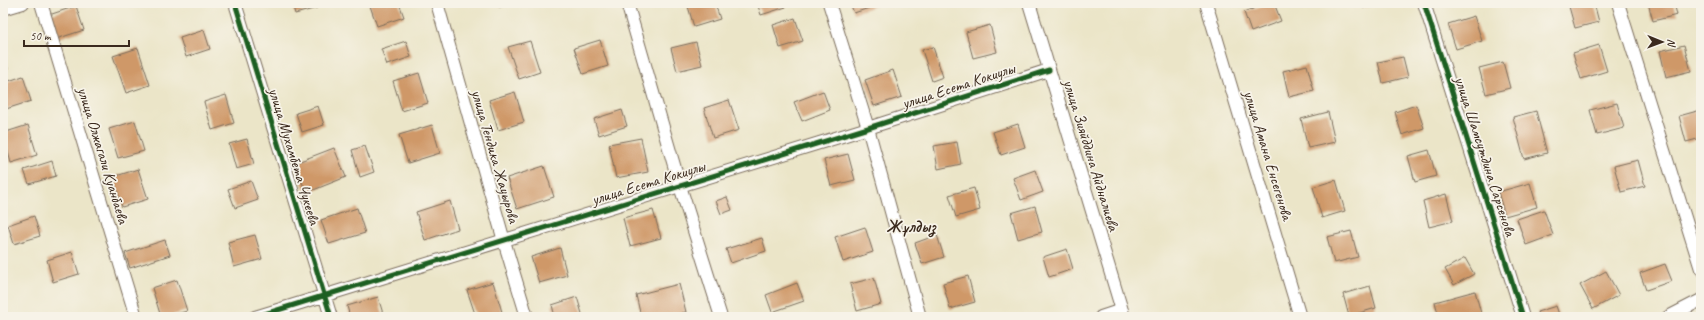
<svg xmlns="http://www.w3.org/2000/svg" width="1704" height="320" viewBox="0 0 1704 320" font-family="Caveat,sans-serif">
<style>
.building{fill:#cf9867}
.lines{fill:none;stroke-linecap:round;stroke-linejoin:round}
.minor-casing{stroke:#796b5a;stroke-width:14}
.minor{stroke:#fff;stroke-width:12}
.cycleway-casing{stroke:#f7f3e8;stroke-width:8}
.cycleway{stroke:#1b5e20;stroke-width:5}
.labels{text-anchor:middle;stroke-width:3.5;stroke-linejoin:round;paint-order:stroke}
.street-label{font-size:16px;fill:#3b2a1e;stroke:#f7f3e8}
.neighbourhood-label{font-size:17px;font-weight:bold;fill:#3b2a1e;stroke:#f7f3e8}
</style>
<rect width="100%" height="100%" fill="#f7f3e8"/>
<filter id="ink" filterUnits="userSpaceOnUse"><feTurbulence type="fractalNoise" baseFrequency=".025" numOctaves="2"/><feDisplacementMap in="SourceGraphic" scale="8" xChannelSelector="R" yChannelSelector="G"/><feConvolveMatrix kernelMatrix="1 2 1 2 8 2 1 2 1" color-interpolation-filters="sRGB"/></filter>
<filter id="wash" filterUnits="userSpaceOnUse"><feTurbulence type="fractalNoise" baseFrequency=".012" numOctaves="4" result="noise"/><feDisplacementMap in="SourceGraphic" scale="16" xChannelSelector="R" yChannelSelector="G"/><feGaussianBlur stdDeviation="0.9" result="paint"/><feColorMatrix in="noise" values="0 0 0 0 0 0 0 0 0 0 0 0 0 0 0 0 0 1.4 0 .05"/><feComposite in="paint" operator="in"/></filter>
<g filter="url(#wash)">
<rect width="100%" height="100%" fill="#ebe5c8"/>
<g id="blocks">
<path class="building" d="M292 3H316L317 8 295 14Z
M369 3H399L404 17 377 26Z
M498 3H516L517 4 499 7Z
M687 3H715L720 19 694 27Z
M757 3H785L786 7 761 15Z
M850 3H877L878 5 854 13Z
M1269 3H1274L1281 21 1251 32 1244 12Z
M1362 3H1379V4L1363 8Z
M1568 3H1594L1599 22 1575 28Z
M1648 3H1674L1677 15 1653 21Z
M76 6 84 30 56 39 49 15Z
M1474 16 1482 41 1456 49 1448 24Z
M795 18 803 41 780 48 773 25Z
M990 25 997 52 973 58 966 32Z
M204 30 210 49 186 57 180 38Z
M600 40 608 66 583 74 574 48Z
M406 41 411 57 387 65 381 49Z
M530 41 540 72 519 79 508 47Z
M696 42 702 65 677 71 671 48Z
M1599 45 1607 71 1581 79 1573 53Z
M1684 45 1691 71 1666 77 1660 51Z
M933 47 943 77 932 81 922 50Z
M138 48 150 85 126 93 113 56Z
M1403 57 1408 77 1383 83 1378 62Z
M5 58 8 69 3 70V59Z
M1503 62 1510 88 1486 94 1479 68Z
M1307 65 1314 91 1289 97 1283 71Z
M893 70 902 97 874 106 865 80Z
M419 73 428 103 402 111 393 81Z
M23 76 31 101 6 109 3 99V83Z
M823 91 830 110 802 121 794 102Z
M515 92 524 122 498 130 489 100Z
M226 95 234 123 212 130 204 102Z
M729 100 739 130 713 138 704 108Z
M1617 103 1624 128 1597 135 1590 110Z
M1416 105 1424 128 1402 135 1395 112Z
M318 106 324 125 302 132 296 113Z
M622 110 627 126 599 135 594 119Z
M1701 110V138L1686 142 1679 116Z
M1536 111 1547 153 1524 159 1513 117Z
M1328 112 1335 142 1308 148 1301 119Z
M135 121 144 151 118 158 109 129Z
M1018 124 1025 147 1001 155 993 132Z
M28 125 37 155 11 163 3 133Z
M432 125 440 153 408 163 399 135Z
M641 138 648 172 616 178 609 144Z
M247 139 254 164 236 169 229 144Z
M957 142 961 164 938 169 934 146Z
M365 146 374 172 360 177 352 150Z
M334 148 346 177 306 193 295 163Z
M1429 150 1436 176 1415 182 1408 156Z
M848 154 855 180 831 186 824 160Z
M1638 160 1645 186 1621 192 1614 166Z
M52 161 56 176 29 184 24 170Z
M544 166 554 197 517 209 507 178Z
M138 169 148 199 122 207 113 177Z
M1035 170 1043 192 1021 200 1013 178Z
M1336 180 1345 211 1322 218 1313 187Z
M251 181 258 200 235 208 228 189Z
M1530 183 1537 207 1505 216 1498 192Z
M974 188 980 210 956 217 949 195Z
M1446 194 1453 221 1429 227 1423 201Z
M727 197 732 210 721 214 716 201Z
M450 201 458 229 425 240 416 212Z
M1035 206 1042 232 1018 239 1011 213Z
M357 208 365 233 329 244 321 220Z
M653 210 661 238 630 246 623 218Z
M1544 210 1553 235 1526 245 1517 219Z
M34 216 40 236 14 244 8 225Z
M865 227 873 252 843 262 835 237Z
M1351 231 1358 257 1334 263 1327 237Z
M255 235 262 259 234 267 228 242Z
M937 235 944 257 922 264 915 243Z
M762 238 766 251 731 263 726 249Z
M165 240 170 255 130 268 125 253Z
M560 248 567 275 539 283 531 257Z
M1067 249 1073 269 1049 277 1043 257Z
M72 252 79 274 53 282 47 260Z
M1465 258 1474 274 1454 285 1445 269Z
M1665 264 1672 281 1646 290 1640 273Z
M1606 271 1619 295 1593 309 1580 285Z
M968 276 975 302 950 309 943 283Z
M874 278 881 304 857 311 850 284Z
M177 280 187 311 166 317H161L152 288Z
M493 282 502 312 488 317H476L467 290Z
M797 283 804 301 772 312 766 295Z
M679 284 686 312 666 317H641L636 295Z
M1370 286 1376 308 1349 316 1343 294Z
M1475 291 1482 317H1439L1435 302Z
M378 297 384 317H350L347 306Z
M577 297 583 317H555L552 305Z
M1556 306 1560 317H1539L1537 312Z"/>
</g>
</g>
<g filter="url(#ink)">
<use href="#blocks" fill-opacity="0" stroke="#796b5a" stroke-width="1"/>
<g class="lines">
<defs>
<path id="minor" d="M41 3 136 317
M235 3 331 317
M437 3 504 241 527 317
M627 3 680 186 721 317
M829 3 868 128 920 317
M1029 3 1124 317
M1206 3 1300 317
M1424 3 1523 317
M1618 3 1701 269
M3 9 23 3
M255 317 868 128 1049 70
M1101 317 1122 310
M1668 317 1701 300"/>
</defs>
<use href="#minor" class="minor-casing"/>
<use href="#minor" class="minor"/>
<defs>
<path id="cycleway" d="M235 3 331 317
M1424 3 1523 317
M255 317 868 128 1049 70"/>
</defs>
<use href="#cycleway" class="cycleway-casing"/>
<use href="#cycleway" class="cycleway"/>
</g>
</g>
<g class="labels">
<g class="street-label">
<text transform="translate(958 85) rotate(-18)" y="6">улица Есета Кокиулы</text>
<text transform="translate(104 155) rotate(73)" y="6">улица Олжагали Куанбаева</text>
<text transform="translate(1092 155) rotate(73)" y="6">улица Зияйддина Айдналиева</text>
<text transform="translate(1269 155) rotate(73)" y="6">улица Амана Енсегенова</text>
<text transform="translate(295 156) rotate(73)" y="6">улица Мухамбета Чукеева</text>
<text transform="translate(496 156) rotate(74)" y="6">улица Тендика Жауырова</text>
<text transform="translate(1486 156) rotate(72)" y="6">улица Шамсутдина Сарсенова</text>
<text transform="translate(648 182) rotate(-17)" y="6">улица Есета Кокиулы</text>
</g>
<g class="neighbourhood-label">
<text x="911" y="232">Жұлдыз</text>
</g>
</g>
<rect width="1704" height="320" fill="none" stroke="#f7f3e8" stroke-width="16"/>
<g transform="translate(1662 42) rotate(91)" stroke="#f7f3e8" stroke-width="3" paint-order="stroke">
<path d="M0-3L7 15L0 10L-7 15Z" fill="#3b2a1e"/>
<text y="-6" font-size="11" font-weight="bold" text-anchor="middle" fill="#3b2a1e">N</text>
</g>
<path d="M24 40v6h105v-6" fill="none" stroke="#3b2a1e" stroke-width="2"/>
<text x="30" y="40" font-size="12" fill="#3b2a1e" stroke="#f7f3e8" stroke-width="3" paint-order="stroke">50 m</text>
</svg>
